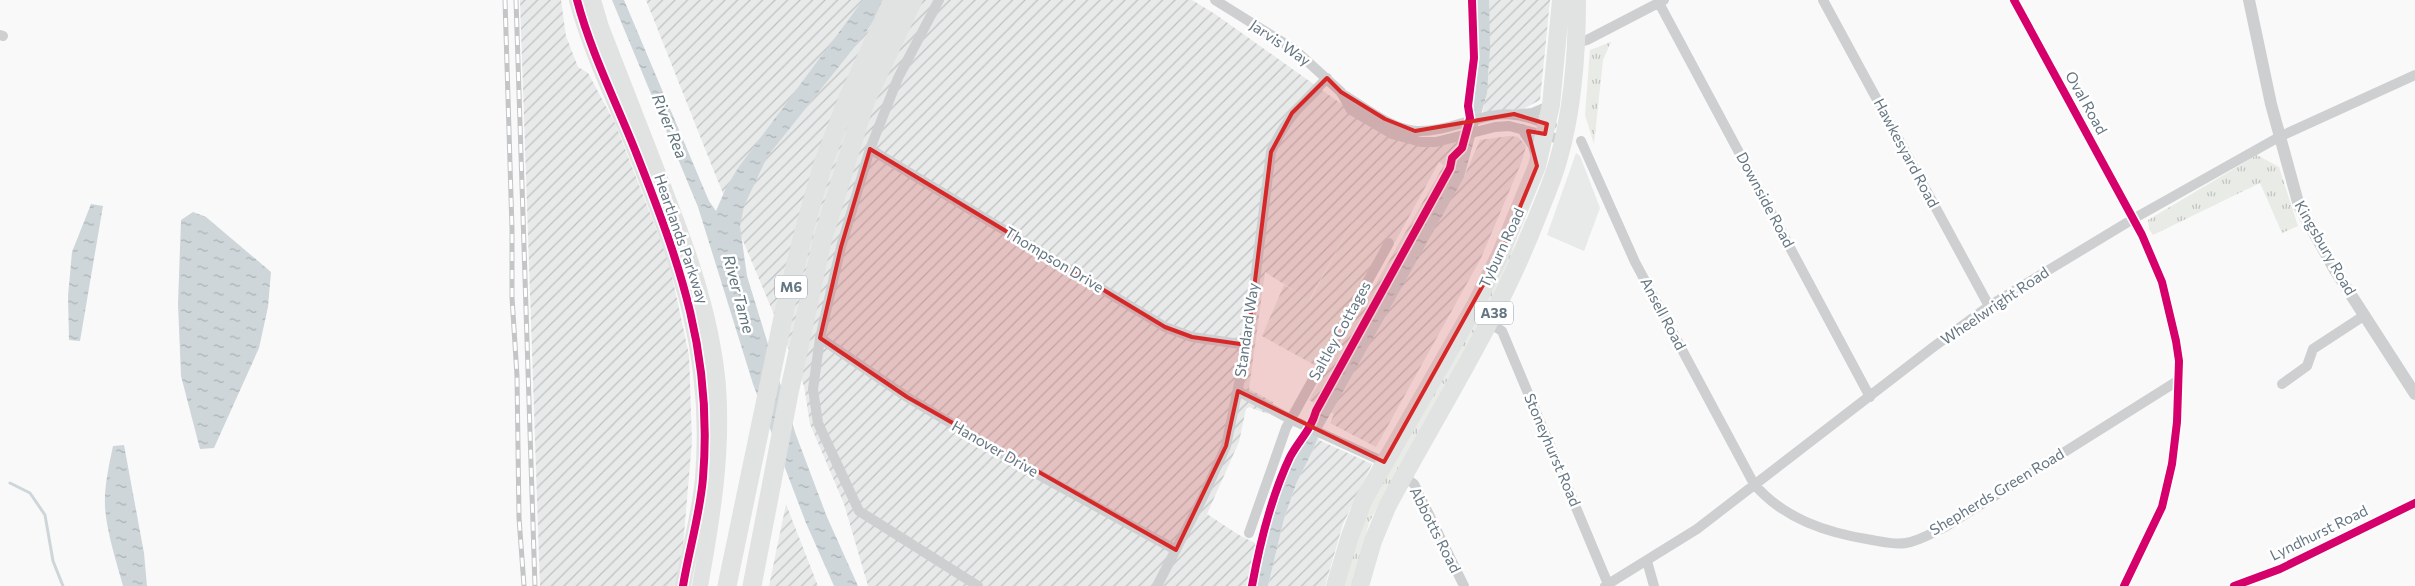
<svg xmlns="http://www.w3.org/2000/svg" width="2415" height="586" viewBox="0 0 2415 586" font-family="Commissioner,sans-serif">
<style>
.built{fill:#e8e9e9}
.industrial{fill:url(#industrial-furrows)}
.grass{fill:url(#grass-tufts)}
.garden{fill:url(#garden-furrows)}
.water{fill:url(#water-ripples)}
.lines{fill:none;stroke-linecap:round;stroke-linejoin:round}
.stream{stroke:#ced6d9;stroke-width:3}
.minor{stroke:#cecfd0;stroke-width:10}
.tertiary{stroke:#cecfd0;stroke-width:12}
.primary{stroke:#e1e2e2;stroke-width:16}
.trunk{stroke:#e1e2e2;stroke-width:18}
.motorway{stroke:#e1e2e2;stroke-width:19}
.rail-casing{stroke:#c3c5c6;stroke-width:5}
.rail{stroke:#fff;stroke-width:3;stroke-dasharray:9;stroke-linecap:butt}
.cycleway-casing{stroke:#fff;stroke-width:11}
.cycleway{stroke:#d6006c;stroke-width:8}
.marked{fill:#d62828;fill-opacity:0.2;stroke:#d62828;stroke-width:4;stroke-linejoin:round}
.labels{text-anchor:middle;stroke-width:5;stroke-linejoin:round;paint-order:stroke}
.shield{fill:#fff;stroke:#939fa8;stroke-width:1}
.shield-label{font-size:14px;font-weight:bold;fill:#657683}
.street-label{font-size:15px;fill:#657683;stroke:#fff}
.water-label{font-size:16px;font-style:italic;fill:#60757c;stroke:#fff}
</style>
<defs>
<pattern id="industrial-furrows" width="10" height="10" patternUnits="userSpaceOnUse" patternTransform="scale(1.25)"><rect width="10" height="10" fill="#e8e9e9"/><path d="M-1 1l2-2M0 10L10 0M9 11l2-2" fill="none" stroke="#c0c1c2"/></pattern>
<pattern id="grass-tufts" width="24" height="20" patternUnits="userSpaceOnUse" patternTransform="scale(1.25)"><rect width="24" height="20" fill="#e8ebe6"/><path d="M3 7l-1-3M5 7V3M7 7l1-3M15 17l-1-3M17 17v-4M19 17l1-3" fill="none" stroke="#c0c3c0"/></pattern>
<pattern id="garden-furrows" width="10" height="10" patternUnits="userSpaceOnUse" patternTransform="scale(1.25)"><rect width="10" height="10" fill="#e8ebe6"/><path d="M-1 1l2-2M0 10L10 0M9 11l2-2" fill="none" stroke="#c0c3c0"/></pattern>
<pattern id="water-ripples" width="26" height="14" patternUnits="userSpaceOnUse" patternTransform="scale(1.25)"><rect width="26" height="14" fill="#ced6d9"/><path d="M2 4q2-2 4 0t4 0M15 11q2-2 4 0t4 0" fill="none" stroke="#abb2b5"/></pattern>
</defs>
<rect width="100%" height="100%" fill="#f9f9f9"/>
<path class="built" d="M1576 153 1580 156 1600 208 1584 251 1547 235Z"/>
<path class="industrial" d="M520 0H561L566 36 578 67 588 73 615 123 669 262 689 355 692 441 683 546 676 586H540Z
M646 0H1192L1215 14 1350 110 1405 140 1465 134 1462 148 1452 158 1450 168 1464 177 1480 140 1509 136 1518 137 1526 146 1522 161 1481 258 1376 447 1330 423 1334 414 1309 400 1444 165 1439 162 1395 242 1354 219 1309 300 1265 272 1249 389 1273 402 1268 414 1249 407 1246 409 1239 442 1207 514 1239 535 1257 544 1250 586H868L844 504 810 424 804 386 717 179Z
M1489 0H1550L1540 100 1514 114 1482 119 1489 70Z
M1320 432 1319 440 1372 464 1343 524 1325 586H1268L1284 519 1296 484 1313 450Z
M786 504 818 586H769Z"/>
<path class="grass" d="M1611 42 1603 60 1594 144 1585 115 1590 50Z
M2257 155 2279 167 2298 226 2282 233 2260 183 2153 235 2149 229 2148 220Z
M1526 219 1528 221 1513 263 1382 498 1369 523 1352 586H1341L1360 520 1515 245Z"/>
<path class="garden" d="M1354 219 1388 238 1316 366 1262 336 1284 285 1310 300Z"/>
<path class="water" d="M612 0H624L709 201 716 211 726 188 738 168 863 0H887L864 35 767 157 744 206 740 226 747 276 796 435 827 517 858 586H834L806 523 753 384 698 207Z
M1475 0H1489L1490 47 1487 93 1464 177 1320 432 1313 450 1296 484 1284 519 1268 586H1255L1276 499 1297 448 1306 439 1318 418V412L1456 157 1463 149 1472 114 1470 105 1477 44Z
M91 204 103 206 80 341 69 340 68 296 72 252Z
M193 212 206 217 271 272 268 307 259 348 214 448 200 449 181 376 178 304 181 220Z
M124 445 144 553 147 586H123C116 560 107 534 105 507 104 487 109 465 113 446Z"/>
<g class="lines">
<path class="stream" d="M10 483 30 493 45 515 53 561 63 586"/>
<path class="minor" d="M939 0 898 78 870 149 841 247 820 338 813 389 818 423 859 511 978 586
M1215 0 1295 50 1341 92 1351 110 1392 134 1421 142H1436L1495 127 1509 126 1563 140
M1823 0 1989 306
M2014 0 2142 235 2162 282 2176 341 2179 361 2177 422 2172 464 2162 507 2124 586
M1659 3 1870 397
M0 35 3 36
M1577 42 1587 40 1664 0
M1341 93C1363 106 1390 129 1416 131 1448 133 1486 110 1515 115 1527 116 1539 122 1552 125
M1520 114 1532 113 1551 105
M1522 129 1533 146 1536 157
M1581 141 1635 262 1754 484C1784 519 1827 533 1872 540 1883 542 1895 545 1906 543 1919 541 1932 533 1945 527L2179 380
M870 149 1165 327 1192 337 1247 345
M1489 323 1502 331 1608 584
M820 338 907 397 1019 464 1176 550
M2282 384 2307 366 2313 349 2365 315
M1238 391 1290 419 1384 462
M1403 476 1414 484 1464 586
M1249 533 1286 428 1389 243
M1647 561 1654 586
M1157 586 1203 497 1226 446 1247 345 1271 152C1285 119 1303 103 1327 78
M1605 586 1697 529 1932 348 1989 306 2133 219 2279 137 2415 75
M2234 586 2280 569 2415 503"/>
<path class="tertiary" d="M2249 0 2271 104 2299 206 2335 270 2415 394"/>
<path class="primary" d="M577 0C591 53 617 104 637 155 681 267 713 355 703 478 700 514 689 550 683 586
M593 0 601 27C618 70 635 114 652 158 681 232 711 306 718 386 723 454 712 520 700 586"/>
<path class="trunk" d="M1335 586 1350 536 1364 499 1476 304 1501 253 1537 166 1551 105 1561 0
M1360 586 1373 541 1387 507C1437 413 1495 324 1534 225 1542 204 1552 183 1558 161 1573 110 1577 53 1577 0"/>
<path class="motorway" d="M727 586 785 308 804 231 823 164 848 98 893 0
M752 586 789 393 822 241 865 102 913 0"/>
<defs>
<path id="rail" d="M505 0 512 229V297L517 376 519 518 524 586
M516 0 535 586"/>
</defs>
<use href="#rail" class="rail-casing"/>
<use href="#rail" class="rail"/>
<defs>
<path id="cycleway" d="M577 0C591 53 617 104 637 155 681 267 713 355 703 478 700 514 689 550 683 586
M2014 0 2142 235 2162 282 2176 341 2179 361 2177 422 2172 464 2162 507 2124 586
M1252 586C1260 542 1271 497 1290 457 1299 440 1311 430 1316 411L1450 168 1452 158 1462 148 1470 118 1468 106 1474 58 1472 0
M2234 586 2280 569 2415 503"/>
</defs>
<use href="#cycleway" class="cycleway-casing"/>
<use href="#cycleway" class="cycleway"/>
</g>
<path class="marked" d="M1327 78 1341 92 1385 119 1415 131 1514 114 1547 124 1545 134 1528 131 1537 166 1501 253 1384 462 1238 391 1226 446 1176 550 907 397 820 338 841 247 870 149 1165 327 1192 337 1247 345 1271 152 1292 113Z"/>
<g class="labels">
<g class="shield">
<rect x="775" y="275.5" width="32" height="23" rx="4"/>
<rect x="1475" y="301.5" width="38" height="23" rx="4"/>
</g>
<g class="shield-label">
<text x="791" y="292">M6</text>
<text x="1494" y="318">A38</text>
</g>
<g class="street-label">
<text transform="translate(1280 43) rotate(34)" y="5">Jarvis Way</text>
<text transform="translate(2086 103) rotate(61)" y="5">Oval Road</text>
<text transform="translate(1906 153) rotate(62)" y="5">Hawkesyard Road</text>
<text transform="translate(1765 200) rotate(62)" y="5">Downside Road</text>
<text transform="translate(681 239) rotate(71)" y="5">Heartlands Parkway</text>
<text transform="translate(1502 248) rotate(-65)" y="5">Tyburn Road</text>
<text transform="translate(2325 248) rotate(60)" y="5">Kingsbury Road</text>
<text transform="translate(1054 260) rotate(31)" y="5">Thompson Drive</text>
<text transform="translate(1995 306) rotate(-34)" y="5">Wheelwright Road</text>
<text transform="translate(1663 314) rotate(62)" y="5">Ansell Road</text>
<text transform="translate(1247 330) rotate(-82)" y="5">Standard Way</text>
<text transform="translate(1340 331) rotate(-61)" y="5">Saltley Cottages</text>
<text transform="translate(995 449) rotate(30)" y="5">Hanover Drive</text>
<text transform="translate(1552 450) rotate(67)" y="5">Stoneyhurst Road</text>
<text transform="translate(1997 492) rotate(-31)" y="5">Shepherds Green Road</text>
<text transform="translate(1435 530) rotate(63)" y="5">Abbotts Road</text>
<text transform="translate(2319 533) rotate(-26)" y="5">Lyndhurst Road</text>
</g>
<g class="water-label">
<text transform="translate(670 126) rotate(68)" y="6">River Rea</text>
<text transform="translate(739 294) rotate(75)" y="6">River Tame</text>
</g>
</g>
</svg>
